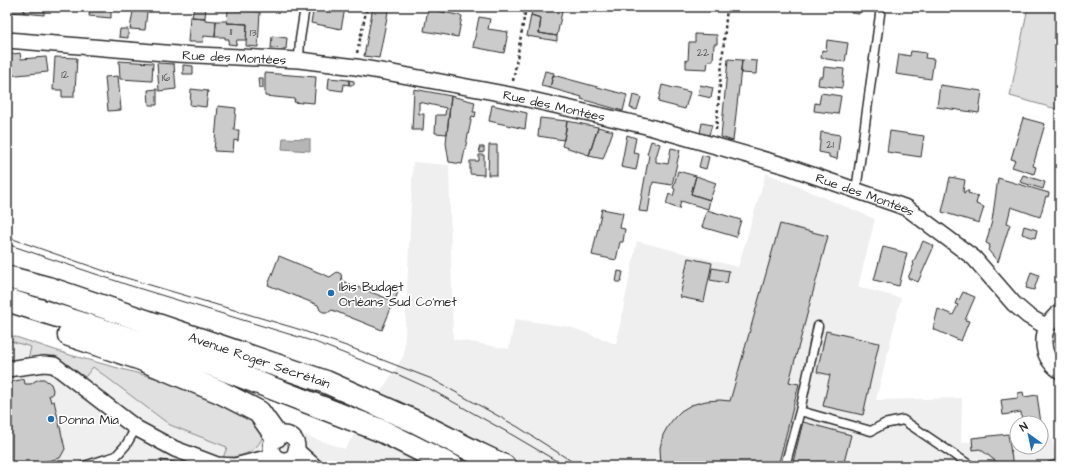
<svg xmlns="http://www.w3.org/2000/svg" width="1067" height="473" viewBox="0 0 1067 473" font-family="'Architects Daughter',sans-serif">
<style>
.built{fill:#efefef}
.green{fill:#e0e0e0;stroke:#868686}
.water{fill:#b6b6b6;stroke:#7e7e7e}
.building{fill:#cbcbcb;stroke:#2b2b2b}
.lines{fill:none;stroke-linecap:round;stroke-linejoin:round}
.lane-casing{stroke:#2b2b2b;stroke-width:11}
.street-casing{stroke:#2b2b2b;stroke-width:18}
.primary-casing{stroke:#2b2b2b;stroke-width:25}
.path{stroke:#2b2b2b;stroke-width:2.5;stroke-dasharray:3 3;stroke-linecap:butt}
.lane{stroke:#fff;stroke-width:8}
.street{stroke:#fff;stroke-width:15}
.primary{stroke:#fff;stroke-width:22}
.tram{stroke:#2b2b2b;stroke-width:1}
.poi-dot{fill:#1f6fb2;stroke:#fff;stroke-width:1.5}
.labels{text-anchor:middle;stroke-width:3.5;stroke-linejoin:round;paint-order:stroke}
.number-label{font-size:11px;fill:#535353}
.street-label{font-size:13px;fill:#2b2b2b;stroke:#fff}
.poi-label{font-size:13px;fill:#2b2b2b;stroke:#fff;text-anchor:start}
</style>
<rect width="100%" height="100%" fill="#fff"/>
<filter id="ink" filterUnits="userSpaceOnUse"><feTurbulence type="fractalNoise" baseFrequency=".025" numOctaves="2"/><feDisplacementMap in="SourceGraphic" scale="8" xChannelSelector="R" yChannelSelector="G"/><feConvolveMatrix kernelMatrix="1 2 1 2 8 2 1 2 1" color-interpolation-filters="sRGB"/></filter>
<g filter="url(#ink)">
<path class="built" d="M413 162 449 165 453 339 509 349 515 319 570 327 616 344 637 241 738 267 766 173 875 219 858 287 901 298 876 400 962 398 961 443 1017 435V447H1041V431L1049 430 1059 466H7V335L345 449 404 355Z"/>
<path class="green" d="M1028 7H1060V110L1010 96Z
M7 334 70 355 159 379 242 409 264 434C256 454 243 456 223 458L227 447 170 425 93 367 85 377 55 356 28 359 31 347 7 340Z"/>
<path class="water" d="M283 138 310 139V151L282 149Z"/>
<path class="building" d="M7 7H24V13L7 12Z
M24 7H52V8L44 7V15L24 13Z
M90 7H111V18L89 16Z
M194 7H206L205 18 192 17Z
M314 7H340L345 8 341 29 311 23Z
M373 7H389L379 58 364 56Z
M533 7H563L557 36 539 33 541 18 531 15Z
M603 7H617V10Z
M825 7H833V10L824 9Z
M841 7H860L859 14 851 13V9Z
M228 9 260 12 258 47 246 46 247 24 227 23Z
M428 9 462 16 458 37 424 31Z
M133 11 147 12 145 30 130 29Z
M531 15 541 18 539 33 557 36V41L527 36Z
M190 17 205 18V20L216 21 215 37 204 36 203 42H188Z
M479 17 490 19 488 29 508 32 504 53 473 47Z
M216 21H227V23L247 24 246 40H237L236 45 228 44 229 39H225V37H215Z
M120 29H128V38L119 37Z
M695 34 717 35V44H714L713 61H708L707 69 686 68V60L688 61 689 42H695Z
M272 36 287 38 286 49 271 48Z
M827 40 848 43 845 62 821 58 822 50 826 51Z
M911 51 926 53 925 58 934 59 931 79 896 74 899 54 910 56Z
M20 53 21 59 46 57 48 72 7 76V55Z
M55 57 77 58 75 91H74V97H62V90H53Z
M728 59 742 60 733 141 721 137Z
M742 60 757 61 756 74 741 73Z
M119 61 153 63 152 81 120 79Z
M157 63 174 64 176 89 159 91Z
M183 65 193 66V74H183Z
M824 67 844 69 842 88 818 85 819 77H823Z
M545 71 554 73 550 88 541 86Z
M265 73 316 77 314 103 302 102V103L294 102 295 99 265 96Z
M553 75 627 95 623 111 581 99 582 97 550 88Z
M118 76 121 110 108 111 105 77Z
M258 78H263V88H259Z
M329 78 349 80V85L344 84 343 91 328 89Z
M349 80 354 81V85H349Z
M662 85 690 92 685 109 658 102Z
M700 85 713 88 711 98 698 95Z
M940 85 982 91 979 113 937 107Z
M157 89V105H149L148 90Z
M191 89 208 91 206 107 190 105Z
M414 89 451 96 447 134 435 133 436 115H445L446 108 419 102V114H424L423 130H412Z
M821 93 841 96 838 114 814 111 815 103 819 104Z
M633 95 641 97 637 110 630 108Z
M451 96 475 102 473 112H476L475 117 472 116 462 164 449 162 446 143Z
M492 105 527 113 525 129 489 121Z
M218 106 236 108 234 130H239L238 141 234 140 233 152 214 151Z
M540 118 567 121 564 140 538 136Z
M1023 118 1045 124 1033 166 1036 167 1034 174 1012 167 1015 160 1011 159Z
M567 121 598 127 589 155 562 146 566 130Z
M702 123 712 125 709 135 700 133Z
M598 127 613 131 603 159 589 156Z
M890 131 924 136 921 157 887 152Z
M821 132 840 135 837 159 829 157V154L819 152Z
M627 135 636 138 633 153 639 154 636 170 621 167Z
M651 141 660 144 656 157V162L668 164 671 148 680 150 672 185 653 182 648 212 639 211 649 155 647 154Z
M489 145H497V175H488Z
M479 147H484V152L480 153Z
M479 155H484V175L470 174V161H479Z
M702 155 709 157 706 169 699 167Z
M678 171 696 176 691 194 710 200 708 209 681 201 679 209 666 204 669 194 673 196 675 189 673 188Z
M1023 175 1045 182 1043 189 1020 182Z
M696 176 716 183 710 200 691 194Z
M950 177 965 180 963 192 965 193V191H969L968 193 978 196 976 204 984 207 979 223 942 212Z
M998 178 1049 193 1048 197 1046 196 1040 217 1011 207 1007 223 1010 224 998 262 988 250 990 245 986 243 992 221Z
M602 209 623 213 620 228 625 229 623 242H620L616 260 592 255Z
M707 210 741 220 736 237 702 227Z
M780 224 828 236 789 382 799 384 778 466H661L660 448 663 435 668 426 674 418 681 411 691 405 706 401 720 400 730 401Z
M1024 226 1037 230 1035 238 1022 234Z
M923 241 934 246 918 282 908 278 914 264 913 263Z
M883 247 907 253 899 286 874 280Z
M279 256 330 277 337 272 341 274 342 281 394 301 382 330 332 310 329 312H323L320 310 318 305 268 285Z
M688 258 712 263 704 302 680 297Z
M712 268 729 271 727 283 710 280Z
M618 271 623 272 621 282H616Z
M1031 272 1039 275 1034 290 1026 288Z
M393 287 399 289 395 300 389 297Z
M963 292 975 297 965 320 969 321 961 341 933 329 938 309 953 315 958 305 955 304 957 299 959 300Z
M826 331 879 343 863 415 823 406 830 375 817 372Z
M24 379 25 384H31L35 381 40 379H44L51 384 53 390 52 395H49L51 402 54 401 65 449 60 458 25 466H7V383Z
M1023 392 1024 397 1037 395 1041 423H1022L1021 412 1003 415 1001 400 1018 398V393Z
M803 422 851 435 843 466H792Z
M1008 434 1013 466H1002L980 449 973 450 972 438Z
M161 460 180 463 181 466H162Z
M1056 460 1058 466H1049L1048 462Z"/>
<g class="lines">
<defs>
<path id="lane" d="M299 60 300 39 305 7
M856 191 881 7
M800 411 871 431 884 424 903 420 971 466
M84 466 116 456 126 445 136 428
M785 466 800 411 818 326"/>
<g id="street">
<path id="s1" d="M7 40 177 54 299 60 356 67 392 73 510 95 646 126 786 166 907 208 974 258 1014 304 1028 316 1047 327"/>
<path d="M1060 312C1039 328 1038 355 1060 371"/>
<path d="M7 369 44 364 54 365 136 428 175 449 217 465 235 466 274 456"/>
<circle cx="284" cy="447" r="13"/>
<path d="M296 450 314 466"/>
</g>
<g id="primary">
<path id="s2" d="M7 277 48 288 326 382 416 422 479 454 504 466"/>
<path d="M7 300 210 364 382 431 452 466"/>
<path d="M69 335 141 359 220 392 259 412 276 436"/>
</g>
</defs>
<use href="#lane" class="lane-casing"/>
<use href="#street" class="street-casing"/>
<use href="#primary" class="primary-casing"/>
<path class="path" d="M357 53 367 7
M513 81 526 7
M716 130 727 7
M1060 449V451"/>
<use href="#lane" class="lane"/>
<use href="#street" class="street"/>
<use href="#primary" class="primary"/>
<path class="tram" d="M7 237 113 274 298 329 349 347 432 379 518 427 579 466
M7 244 128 285 315 342 399 375 428 388 509 433 565 466"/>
</g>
</g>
<g class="poi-dot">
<circle cx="331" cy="293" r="4"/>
<circle cx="51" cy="419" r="4"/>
</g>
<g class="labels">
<g class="number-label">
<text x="231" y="35">11</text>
<text x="253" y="36">13</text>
<text x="703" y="56">22</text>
<text x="65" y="78">12</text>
<text x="166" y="81">16</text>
<text x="830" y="148">21</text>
</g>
<g class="street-label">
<text dy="5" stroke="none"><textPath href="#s1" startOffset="228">Rue des Montées</textPath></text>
<text dy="5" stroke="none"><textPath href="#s1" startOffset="552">Rue des Montées</textPath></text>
<text dy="5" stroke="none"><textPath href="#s1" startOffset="876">Rue des Montées</textPath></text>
<text dy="5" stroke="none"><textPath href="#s2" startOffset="266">Avenue Roger Secrétain</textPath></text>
</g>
<g class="poi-label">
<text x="339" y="291">Ibis Budget<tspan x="339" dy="15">Orléans Sud Co'met</tspan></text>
<text x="59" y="424">Donna Mia</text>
</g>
</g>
<rect width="1067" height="473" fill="none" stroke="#fff" stroke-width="24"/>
<rect x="12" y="12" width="1043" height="449" fill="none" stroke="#2b2b2b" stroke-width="1.5" filter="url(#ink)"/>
<g transform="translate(1029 435) rotate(327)"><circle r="19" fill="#ffffff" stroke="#aaaaaa"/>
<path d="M0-3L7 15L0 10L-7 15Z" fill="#1f6fb2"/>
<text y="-6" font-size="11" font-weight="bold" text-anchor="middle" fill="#2b2b2b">N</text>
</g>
</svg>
